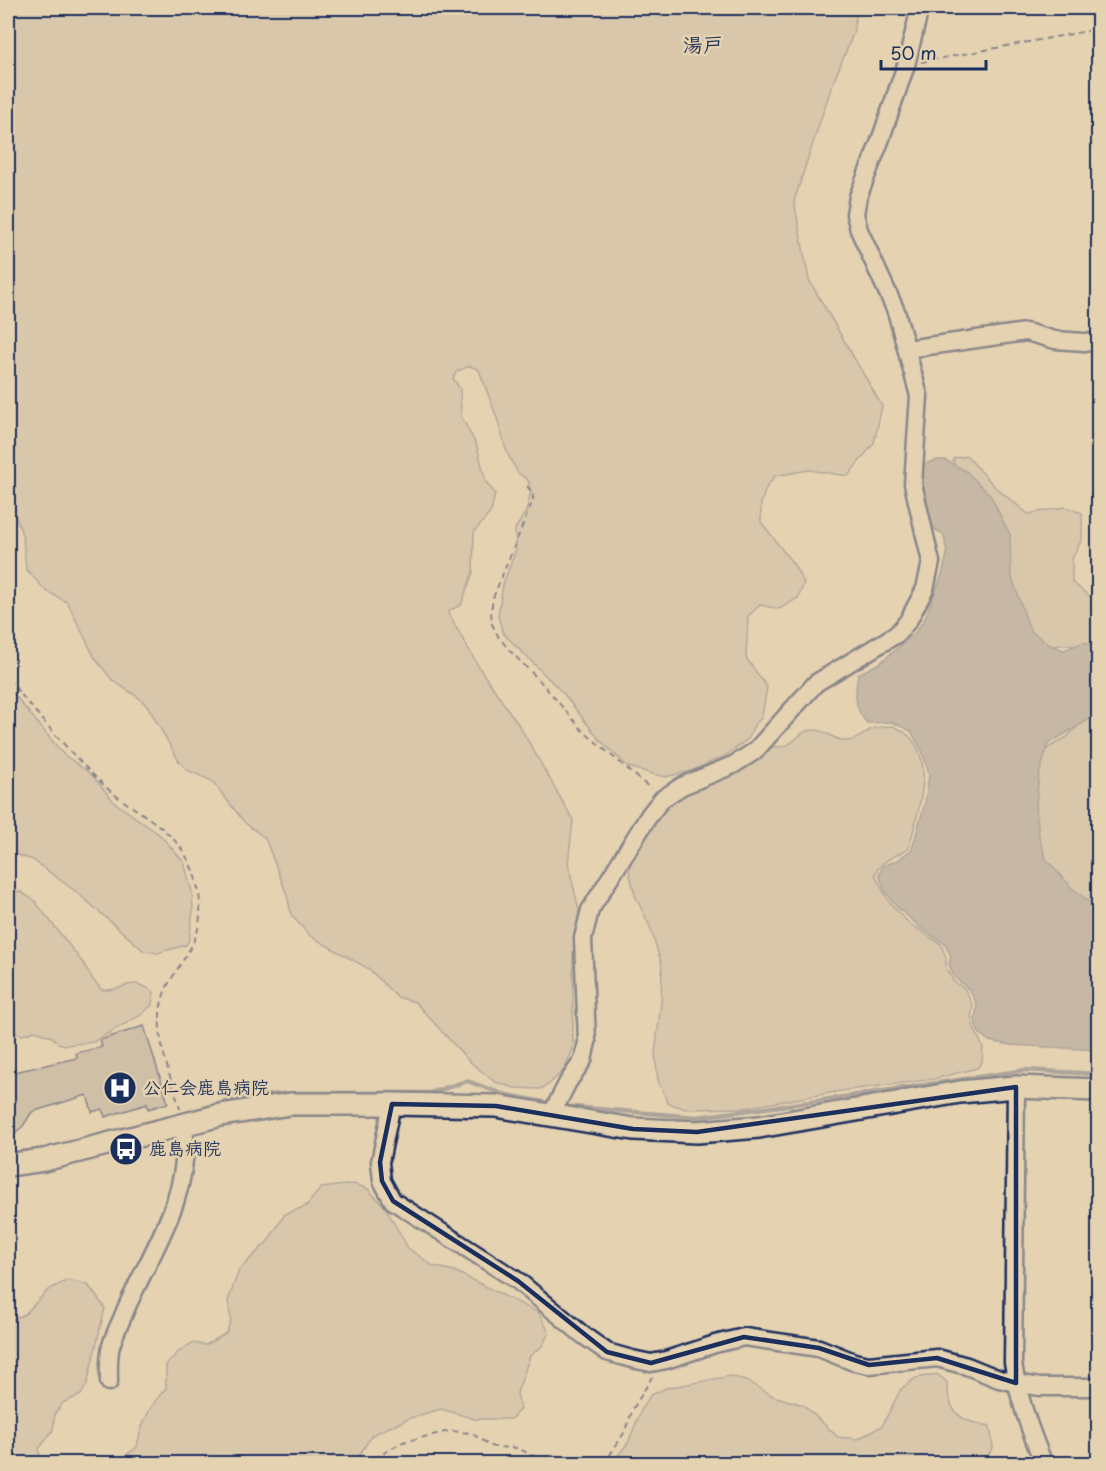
<svg xmlns="http://www.w3.org/2000/svg" width="1106" height="1471" viewBox="0 0 1106 1471" font-family="'Playpen Sans','Klee One',sans-serif">
<style>
.green{fill:#c8baa4;stroke:#727481;stroke-width:1.5}
.water{fill:#a09a94;stroke:#6b6f7e;stroke-width:1.5}
.lines{fill:none;stroke-linecap:round;stroke-linejoin:round}
.stream{stroke:#6b6f7e;stroke-width:4.5}
.building{fill:#b3a99c;stroke:#1b2f5e;stroke-width:1.5}
.minor-casing{stroke:#1b2f5e;stroke-width:21}
.tertiary-casing{stroke:#1b2f5e;stroke-width:26}
.path{stroke:#1b2f5e;stroke-width:2;stroke-dasharray:6 4.5;stroke-linecap:butt}
.minor{stroke:#e5d2b0;stroke-width:16}
.tertiary{stroke:#e5d2b0;stroke-width:21}
.marked{fill:none;stroke:#1b2f5e;stroke-width:4.5;stroke-linejoin:round}
.labels{text-anchor:middle;stroke-width:5;stroke-linejoin:round;paint-order:stroke}
.poi-label{font-size:18px;font-weight:bold;fill:#1b2f5e;stroke:#e5d2b0;text-anchor:start}
.neighbourhood-label{font-size:20px;font-weight:bold;fill:#1b2f5e;stroke:#e5d2b0}
</style>
<rect width="100%" height="100%" fill="#e5d2b0"/>
<filter id="ink" filterUnits="userSpaceOnUse"><feTurbulence type="fractalNoise" baseFrequency=".0167" numOctaves="2"/><feDisplacementMap in="SourceGraphic" scale="12" xChannelSelector="R" yChannelSelector="G"/><feConvolveMatrix kernelMatrix="1 2 1 2 8 2 1 2 1" color-interpolation-filters="sRGB"/></filter>
<g filter="url(#ink)">
<path class="green" d="M8 8H857L853 34 831 88 794 201 809 280 882 406 874 443 848 476 809 470 775 476 766 488 761 503V522L794 565 804 583 798 598 779 609 760 605 748 616 746 658 767 687 762 717 753 727 749 738 725 756 691 771 665 777 628 767 599 739 563 693 503 633 498 616 503 584 516 550 515 529 526 512 531 491 528 480 518 473 507 453 497 418 479 370 470 366 457 371 453 378 460 389 461 416 477 446 486 482 495 494 491 512 474 532 473 572 461 605 450 610 448 613 480 669 520 727 573 820 568 863 579 910 573 954V1049L564 1070 548 1085 541 1089 515 1088 495 1082 469 1061 415 1002 397 997 369 969 310 936 292 916 286 892 265 838 245 823 212 781 187 770 179 761 148 707 138 697 112 680 95 658 67 602 46 591 26 569 23 538 17 519 8 505Z
M967 456 996 488 1028 514 1065 507 1082 513V539L1072 559V582L1098 603V659C1084 640 1063 645 1042 647L1024 629 953 461 954 458Z
M8 687 63 754 92 775 114 802 160 835 184 862 192 892 193 910 189 940 186 945 157 953 144 951 79 894 33 860 8 852Z
M1098 706V903H1082L1039 855 1033 824 1040 753 1067 737Z
M893 726C898 729 905 732 909 736 937 764 916 815 909 848 897 856 880 860 875 875L888 900 898 912 910 924 941 944 946 958V968L954 982 965 989 973 1006 971 1017 975 1031 983 1047 982 1062 977 1068 934 1079 841 1091 744 1108 686 1109 668 1103 658 1081 655 1054 661 1003 662 965 650 927 635 895 629 871 632 856 662 808 675 796 769 746C797 752 794 729 815 730 826 730 834 740 845 741 857 741 862 735 870 730 876 726 886 727 893 726Z
M12 891 21 892 34 900 83 963 93 980 102 990C127 992 127 974 154 992L152 1005 141 1015 93 1042 66 1045 58 1043 52 1037 35 1031 22 1035 8 1030V892Z
M354 1184 368 1189 385 1207 408 1248 433 1266 454 1271 539 1313 549 1333 542 1346 530 1356 517 1393 520 1409 511 1419H475L441 1409 410 1418 372 1435 359 1456 351 1463H115L137 1447C141 1423 150 1406 166 1388V1365L177 1353 192 1343 206 1345 226 1333 231 1320 228 1301 239 1270 268 1241 285 1214 306 1206 321 1188Z
M68 1280 88 1285 105 1308 87 1384 81 1395 64 1402 55 1413 53 1430 39 1449 40 1463H8V1319L11 1320 25 1314 48 1290Z
M937 1374 947 1382C948 1413 960 1422 990 1426L993 1448 983 1463H613L615 1459 628 1443 643 1406 651 1395 666 1388 731 1376 749 1382 773 1396 803 1405 838 1437 858 1439 882 1426 901 1389 916 1378Z"/>
<path class="water" d="M938 460H945L966 471 990 495 1010 535 1011 575 1030 630 1050 645 1064 650 1084 642 1098 648V714L1048 744 1039 775 1036 805 1039 837 1046 859 1072 888 1090 902 1098 903V1050L1011 1045 989 1041 978 1032 975 1020 977 1005 970 990 955 978 949 965 951 956 944 943 922 929 896 906 885 891 879 875 883 866 898 860 912 849 925 803 929 774 922 751 911 731 892 722 867 723C853 708 855 693 858 674L880 663 916 632 925 618 942 575 947 555 944 535C940 532 935 530 932 526 921 511 920 483 921 465Z"/>
<g class="lines">
<path class="stream" d="M561 1106 697 1117 803 1103 1025 1070 1098 1074
M197 1110 244 1097 298 1093H430L467 1081 503 1094 553 1104
M8 1154 38 1150"/>
</g>
<path class="building" d="M144 1026 168 1103 148 1109 147 1104 105 1117 102 1109 92 1112 87 1095 32 1112 23 1126 8 1139V1078L15 1072 77 1058 76 1053 102 1047 100 1040Z"/>
<g class="lines">
<defs>
<path id="minor" d="M907 349 1026 332 1055 340 1098 343
M1016 1087 1013 1363C1018 1398 1030 1431 1044 1464
M392 1104 380 1162 382 1181 393 1201 518 1281 583 1335 607 1352 632 1359 651 1363 666 1360 715 1344 744 1337 819 1348 854 1362 869 1365 937 1358 967 1366 999 1379 1016 1383 1040 1387H1098
M551 1115 568 1082 583 1060 587 1042 583 938 590 910 650 814 662 799 682 786 733 765 755 751 816 683 897 634 908 621 925 589 931 562 913 484 919 396 896 311 859 230 855 214 858 197 880 141 906 65 920 8
M109 1382C109 1371 108 1357 111 1346 114 1334 121 1322 125 1311 152 1249 192 1197 184 1125"/>
<path id="tertiary" d="M8 1165 44 1160 221 1115 290 1104H392L496 1106 633 1129 697 1132 759 1127 960 1092 1016 1087 1098 1090"/>
</defs>
<use href="#minor" class="minor-casing"/>
<use href="#tertiary" class="tertiary-casing"/>
<path class="path" d="M921 62 1098 29
M527 486 533 494V500L493 598 491 611 492 624 498 636 510 651 540 681 583 731 651 789
M8 679C40 717 72 756 109 790 133 810 165 824 183 851 197 873 204 903 198 929 194 947 177 968 168 985 148 1024 169 1070 180 1109
M365 1464 403 1442 449 1431 471 1433 493 1447 518 1448 547 1464
M604 1464 624 1433 633 1409 652 1377"/>
<use href="#minor" class="minor"/>
<use href="#tertiary" class="tertiary"/>
</g>
</g>
<path d="M0 0H1106V1471H0ZM1016 1087V1383L937 1358 869 1365 819 1348 744 1337 651 1363 607 1352 518 1281 393 1201 382 1181 380 1162 392 1104 496 1106 633 1129 697 1132Z" fill="#e5d2b0" fill-opacity=".55" fill-rule="evenodd"/>
<path class="marked" d="M1016 1087V1383L937 1358 869 1365 819 1348 744 1337 651 1363 607 1352 518 1281 393 1201 382 1181 380 1162 392 1104 496 1106 633 1129 697 1132Z"/>
<defs>
<symbol id="hospital-disc" viewBox="-11 -11 22 22"><circle r="9.5" fill="#1b2f5e" stroke="#e5d2b0"/><path d="M-5-5h3v3.5h4V-5h3V5h-3V1.5h-4V5h-3Z" fill="#fff"/></symbol>
<symbol id="bus-disc" viewBox="-11 -11 22 22"><circle r="9.5" fill="#1b2f5e" stroke="#e5d2b0"/><path d="M-5-6H5V4H4V6H2V4H-2V6H-4V4H-5ZM-3.5-4V0h7V-4ZM-3.5 1.2v1.5H-2V1.2ZM2 1.2v1.5H3.5V1.2Z" fill="#fff"/></symbol>
</defs>
<g fill-rule="evenodd">
<use href="#hospital-disc" x="101" y="1069" width="38" height="38"/>
<use href="#bus-disc" x="107" y="1130" width="38" height="38"/>
</g>
<g class="labels">
<g class="poi-label">
<text x="143" y="1094">公仁会鹿島病院</text>
<text x="149" y="1155">鹿島病院</text>
</g>
<g class="neighbourhood-label">
<text x="703" y="52">湯戸</text>
</g>
</g>
<rect width="1106" height="1471" fill="none" stroke="#e5d2b0" stroke-width="30"/>
<rect x="15" y="15" width="1076" height="1441" fill="none" stroke="#1b2f5e" stroke-width="2" filter="url(#ink)"/>
<path d="M881 60v9h105v-9" fill="none" stroke="#1b2f5e" stroke-width="3"/>
<text x="890" y="60" font-size="18" fill="#1b2f5e" stroke="#e5d2b0" stroke-width="4.5" paint-order="stroke">50 m</text>
</svg>
